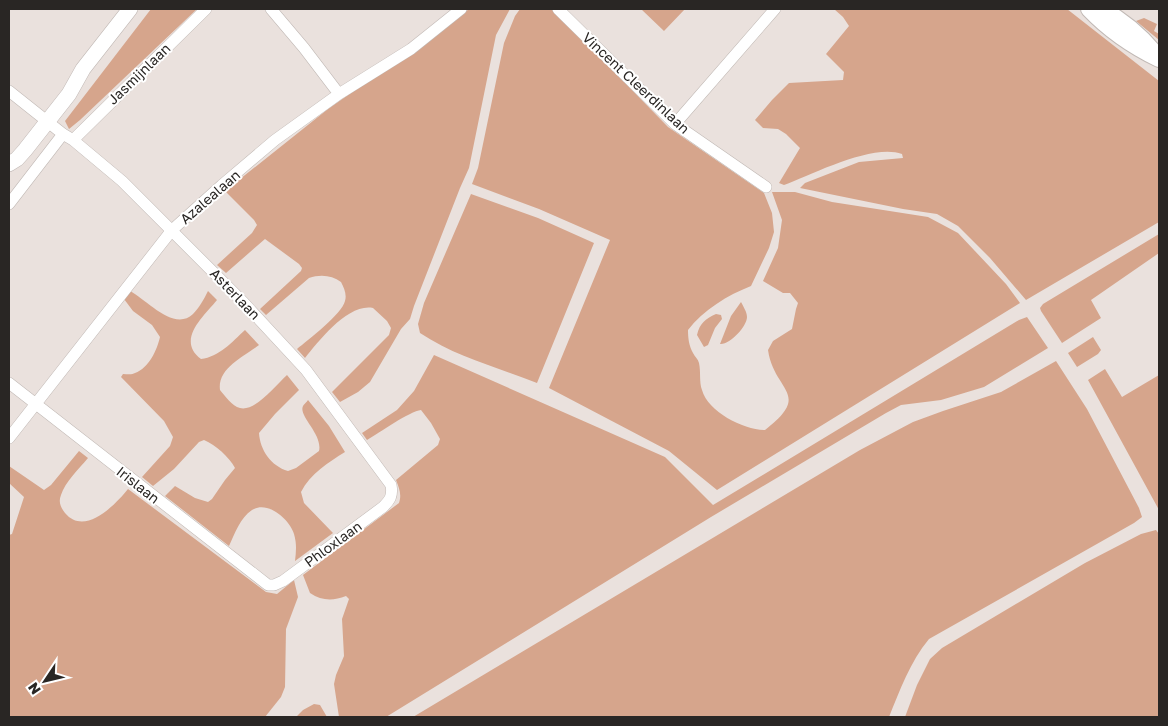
<svg xmlns="http://www.w3.org/2000/svg" width="1168" height="726" viewBox="0 0 1168 726" font-family="'Golos Text',sans-serif">
<style>
.green{fill:#d6a58c}
.lines{fill:none;stroke-linecap:round;stroke-linejoin:round}
.minor-casing{stroke:#c1b9b5;stroke-width:12}
.tertiary-casing{stroke:#c1b9b5;stroke-width:16}
.secondary-casing{stroke:#c1b9b5;stroke-width:18}
.minor{stroke:#fff;stroke-width:11}
.tertiary{stroke:#fff;stroke-width:15}
.secondary{stroke:#fff;stroke-width:16}
.labels{text-anchor:middle;stroke-width:4;stroke-linejoin:round;paint-order:stroke}
.street-label{font-size:14px;fill:#292624;stroke:#fff}
</style>
<rect width="100%" height="100%" fill="#eae1dd"/>
<path class="green" d="M151 9H197L80 120 69 129 65 121Z
M469 9H510L496 35 469 168 460 188 414 306 410 319 401 329 370 382 358 392 340 402 332 392 389 335 391 328 387 321 373 308C348 303 319 341 305 358L297 349C308 340 342 314 345 301 347 294 344 288 341 282 332 275 320 274 309 278L266 315 260 309 301 271 302 268 299 264 265 239 226 273 217 265 252 233 257 225 254 220 225 191 328 109 454 21Z
M520 9H553L668 127 764 193 772 213 774 232 769 248 751 286C728 295 703 310 688 330 688 338 689 346 693 353 695 357 698 359 699 363 701 372 699 382 702 390 708 412 744 430 765 430 813 393 774 392 768 350L773 341 792 329 796 309 798 303 790 293H783L763 281 778 248 782 220 772 192H795L832 202 928 217 958 233 1006 284 1020 303 717 490 669 451 549 388 610 240 539 209 472 184 478 168 504 43 515 16Z
M641 9H685L664 31Z
M834 9H1067L1159 81V222L1026 300 990 258 958 226 937 214 903 209 800 188 805 183 859 162 903 158 902 154C873 143 813 174 784 185L779 183 800 148 786 134 778 129 763 128 755 120 772 100 789 83 843 80 844 72 826 54 849 26 843 17Z
M1144 18 1157 24 1154 31 1159 34V40L1136 21Z
M471 194 538 218 594 243 537 383C497 367 456 357 420 333L418 324 424 303Z
M1159 234V253L1091 300 1101 318 1062 343 1041 311 1040 308 1043 304Z
M130 291C147 300 174 332 193 314 199 308 204 299 208 291L217 300C203 317 176 340 201 359 219 357 232 342 245 330L259 345C245 356 217 368 220 390 225 396 232 406 240 408 255 412 276 385 287 375L299 390 275 414 259 433C260 450 271 466 288 471L296 468 319 451C323 434 298 416 303 406 304 404 307 402 308 400L329 426 345 452C329 462 310 474 301 492L304 503 333 533 295 561C296 552 297 544 294 534 290 520 268 500 252 510 240 518 235 533 229 546L165 496 175 486 195 498 208 502 212 499 225 480 235 468C229 457 216 445 204 440L199 442 174 469 153 486 142 477 170 446 173 437 164 421 121 377 123 374C127 374 132 375 135 373 149 368 157 350 160 337L152 325 133 311 124 299Z
M741 302C743 306 747 312 747 317 747 326 730 345 720 344L731 316Z
M716 314 721 315 722 319 715 328 708 345 704 347 697 335C700 323 705 319 716 314Z
M1027 317 1048 348 984 387 941 400 901 405 886 413 711 517 386 717H339L334 684 336 675 344 656 342 619 349 599 346 596C333 601 322 601 310 593L303 575 399 503C402 494 399 488 396 480L438 445 440 439 431 423 421 410C410 411 379 433 367 440L362 433 397 410 414 391 434 355 665 457 713 505 1019 320Z
M1093 337 1101 350 1098 354 1077 367 1068 353Z
M1056 361 1087 409 1139 508 1142 517 1134 523 929 639C910 662 900 690 889 717H413L860 450 913 422 943 411 1001 392Z
M1105 369 1122 397 1159 375V510L1088 380Z
M79 451 88 458C79 469 65 482 61 495 58 502 61 508 65 513 85 537 116 504 128 489L266 592 277 594 294 580 298 597 286 629 285 687 281 697 265 717H9V535L12 534 24 497 9 483V466L44 490 51 485Z
M1156 530 1159 534V717H905L917 685 930 659 942 648 1085 563 1141 534Z
M314 704 320 705 327 717H296L303 710Z"/>
<g class="lines">
<defs>
<path id="minor" d="M271 9 304 48 339 94
M558 9 675 124 766 187
M9 91 63 134 73 140 122 181 244 303 306 370 391 485C393 496 390 500 383 507L283 581 274 585H268L9 383
M675 124 775 9
M73 140 206 9
M9 204 63 134
M9 438 172 230 222 185 275 140 339 94 411 49 461 9"/>
<path id="tertiary" d="M9 164 17 159 25 150 69 94 83 69 130 9"/>
<path id="secondary" d="M1089 9C1110 31 1132 46 1159 59
M1102 9C1122 20 1140 35 1155 53"/>
</defs>
<use href="#minor" class="minor-casing"/>
<use href="#tertiary" class="tertiary-casing"/>
<use href="#secondary" class="secondary-casing"/>
<use href="#minor" class="minor"/>
<use href="#tertiary" class="tertiary"/>
<use href="#secondary" class="secondary"/>
</g>
<g class="labels">
<g class="street-label">
<text transform="translate(139 74) rotate(-44)" y="5">Jasmijnlaan</text>
<text transform="translate(636 83) rotate(43)" y="5">Vincent Cleerdinlaan</text>
<text transform="translate(210 197) rotate(-41)" y="5">Azalealaan</text>
<text transform="translate(235 294) rotate(46)" y="5">Asterlaan</text>
<text transform="translate(138 485) rotate(38)" y="5">Irislaan</text>
<text transform="translate(333 544) rotate(-36)" y="5">Phloxlaan</text>
</g>
</g>
<rect width="1168" height="726" fill="none" stroke="#292624" stroke-width="20"/>
<g transform="translate(45 681) rotate(235)" stroke="#ffffff" stroke-width="4" paint-order="stroke">
<path d="M0-4L9 19L0 12L-9 19Z" fill="#292624"/>
<text y="-8" font-size="14" font-weight="bold" text-anchor="middle" fill="#292624">N</text>
</g>
</svg>
